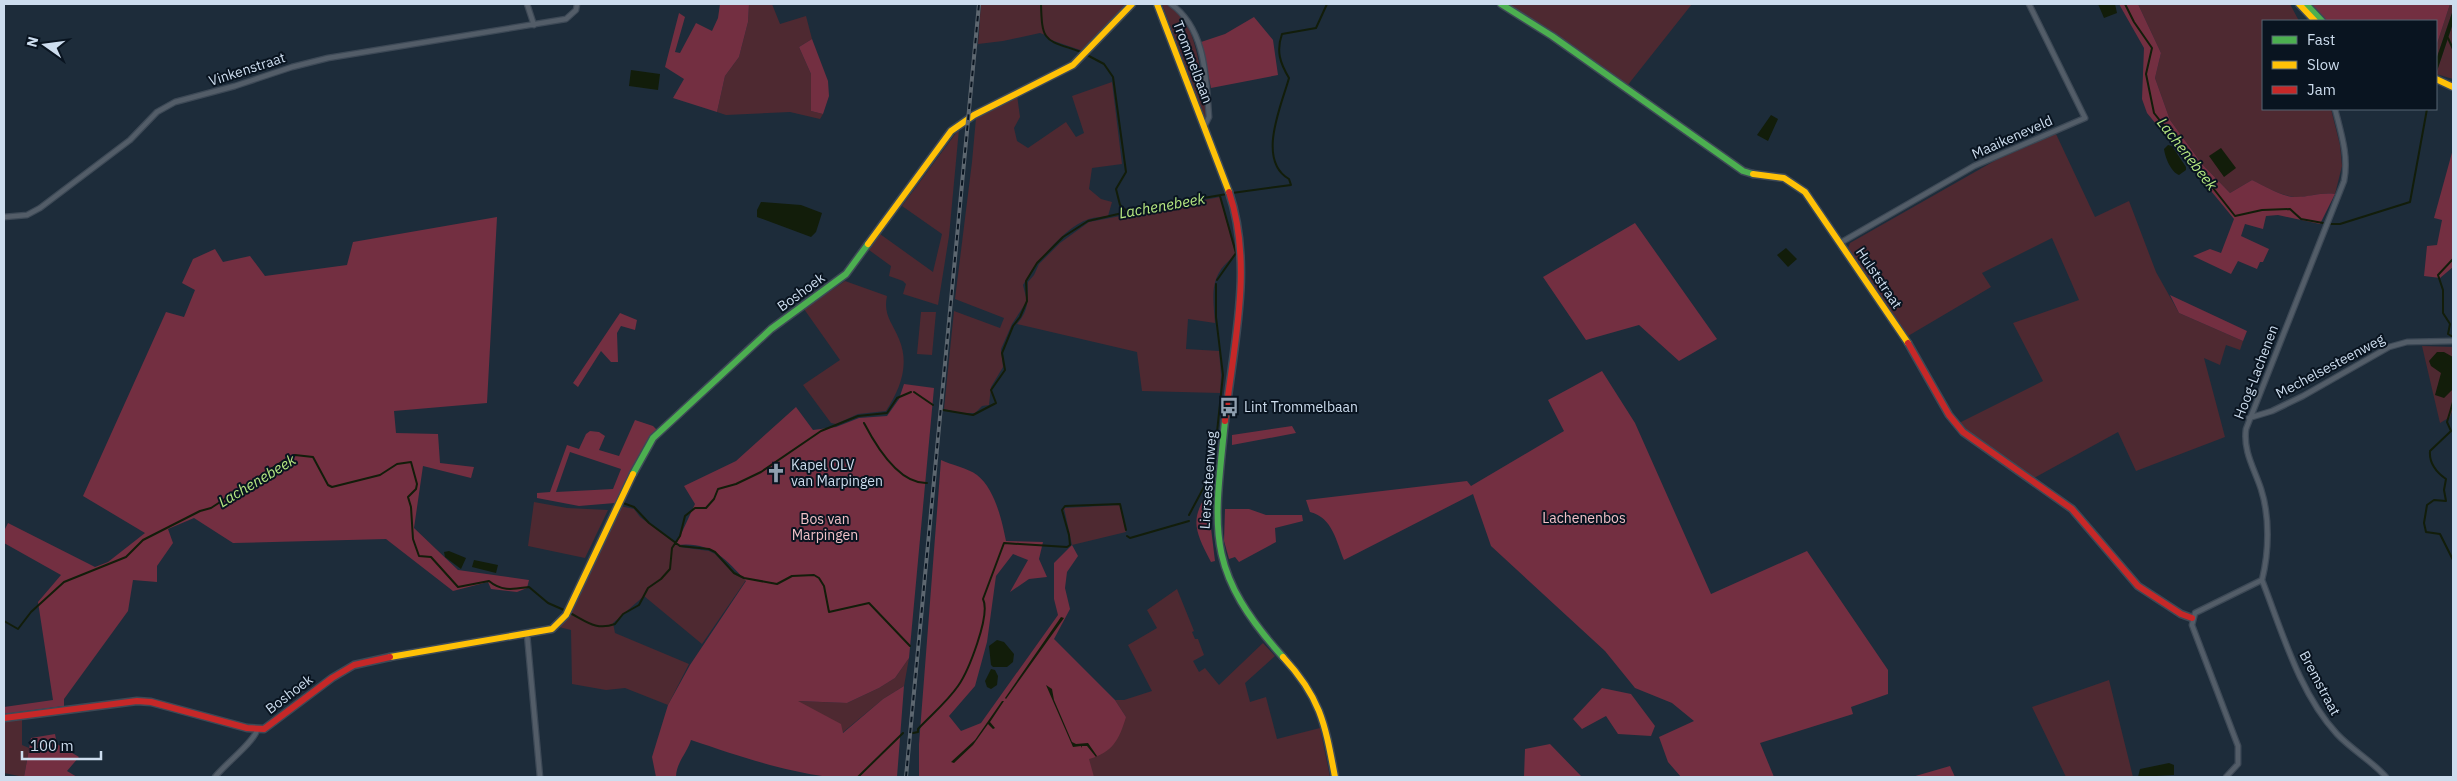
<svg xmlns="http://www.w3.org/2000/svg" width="2457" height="781" viewBox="0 0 2457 781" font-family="'IBM Plex Sans',sans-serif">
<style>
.green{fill:#4e2931}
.forest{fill:#732f41;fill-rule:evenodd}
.water{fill:#121d0a}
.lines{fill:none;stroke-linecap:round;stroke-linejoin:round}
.stream{stroke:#121d0a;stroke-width:2}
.street-casing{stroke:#3d4956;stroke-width:7}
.fast-casing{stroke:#3d4956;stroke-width:9}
.slow-casing{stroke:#3d4956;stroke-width:9}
.jam-casing{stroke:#3d4956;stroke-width:9}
.street{stroke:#535d68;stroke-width:4.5}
.fast{stroke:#4caf50;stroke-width:6}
.slow{stroke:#ffc107;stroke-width:6}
.jam{stroke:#c62828;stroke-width:6}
.rail-casing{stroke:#5d6770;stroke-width:4}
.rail{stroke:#091420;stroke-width:2;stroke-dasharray:5.5;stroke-linecap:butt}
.labels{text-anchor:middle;stroke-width:4;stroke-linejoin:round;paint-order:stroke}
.street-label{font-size:14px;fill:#cdddee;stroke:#091420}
.poi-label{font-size:14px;fill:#cdddee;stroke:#091420;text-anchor:start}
.park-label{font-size:14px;fill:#f2c1c7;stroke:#091420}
.water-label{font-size:15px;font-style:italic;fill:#b7e881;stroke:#091420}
</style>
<rect width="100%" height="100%" fill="#1d2c3a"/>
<path class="green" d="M749 4H772L780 24 806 16 812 39 799 47 811 74V111L823 114 820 119 790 112 726 115 717 112 725 76 739 57 748 22Z
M981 4H1129L1083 51 1051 40 1045 35 1040 33 1003 41 978 44Z
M1162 4C1197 4 1203 89 1207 115L1205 118Z
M1508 4H1692L1627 86Z
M2138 4H2290L2299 21H2263V109H2331L2340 145 2342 166 2335 194C2319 192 2307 198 2294 197 2280 195 2265 187 2252 180L2230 193 2202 164 2170 120 2155 78 2161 53Z
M2450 4H2453V10L2436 60V47Z
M2453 23V79L2436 74Z
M1112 82 1122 164 1092 168 1089 189 1101 199 1112 202 1108 216C1102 217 1095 217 1089 219 1064 227 1036 263 1023 285L1027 301 1012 324 1001 349 1003 367 991 387 989 405 982 406 975 413H960L944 409 954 311 1000 328 1004 318 955 299 972 162 976 118 1017 95 1020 117 1014 128 1017 141 1028 148 1066 122 1076 137 1084 133 1072 96Z
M959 129 949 236 938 305 903 294 906 284 903 281 889 276 891 266 869 250 880 234 933 272 942 234 902 206Z
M2056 134 2095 217 2129 201 2156 272 2179 313 2243 341 2240 350 2226 345 2220 365 2204 358 2225 437 2136 471 2118 432 2034 478 1969 434 1959 423 2043 381 2013 323 2079 300 2052 238 1982 273 1991 287 1908 336 1848 248 1850 243 1996 160Z
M1220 197 1235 253C1231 260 1224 264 1220 271 1210 286 1214 306 1215 323L1188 319 1186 349 1219 351 1221 375 1220 393 1142 391 1137 352 1017 324C1030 309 1027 300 1028 282L1034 275 1039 264 1060 243 1089 222Z
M845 281 887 296C883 315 892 322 899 339 910 365 900 389 886 411L858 414 836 424 831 423 803 385 840 360 804 309Z
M921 312H936L932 355 917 354Z
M2422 346 2453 347V409L2450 417 2440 423Z
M534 502 567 508 608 510 585 558 528 546Z
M1120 505 1126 532 1072 545 1064 508Z
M620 506 634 509 640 517 680 547 709 551 715 554 734 574 746 580 702 644 644 596 613 623 615 633 689 664 668 705 625 688 606 690 572 684 571 630 559 627 570 614Z
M1177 589 1194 631 1192 632 1195 639H1198L1204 655 1193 661 1199 672 1205 668 1219 685 1263 643 1275 656 1245 683 1250 702 1266 697 1277 739 1320 728 1330 777H962L1126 717 1115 700H1124L1152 691 1128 645 1157 628 1147 610Z
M909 658 904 686 883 699 842 733 797 701 847 703 879 688 895 678Z
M2109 680 2133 777H2066L2032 707Z
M22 719V745L29 748 24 777 4 773V721Z"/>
<path class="forest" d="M720 4H749L748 22 739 57 725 76 717 112 673 98 684 79 665 67 679 13 685 17 675 52 680 53 696 23 712 31 718 18Z
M2119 4H2138L2161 53 2155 78 2170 120 2202 164 2230 193 2252 180C2265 186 2282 197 2296 197 2310 197 2321 192 2335 194L2320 224 2278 215 2266 216 2263 229 2245 224 2241 236 2269 249 2263 262H2260L2257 269 2238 261 2231 274 2193 256 2210 249 2221 253 2234 219 2147 113 2142 99 2144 48Z
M2311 4H2450L2436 47V21H2327Z
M1254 17 1273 40 1278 75 1211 88 1201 42 1225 34Z
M812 39 828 81 829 96 823 114 811 111V74L799 47Z
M2453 149V267L2440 278 2424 276 2427 246 2437 245 2442 220 2434 218Z
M497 217 487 403 394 411 396 433 438 434 440 463 474 467 471 478 423 466 414 528 458 570 529 580 527 588 517 592 491 589 488 582 453 591 386 539 233 543 194 518 168 529 173 543 157 566V582L133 580 128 611 64 699V706L4 714V707L53 700 38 602 61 575 4 543V531L8 523 95 567 108 562 145 533 83 496 166 312 184 317 195 290 182 283 193 259 215 249 223 262 250 256 265 276 347 265 353 242Z
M1635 223 1717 339 1679 361 1639 325 1586 340 1543 277Z
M2170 295 2247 331 2243 341 2179 313Z
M620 313 637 320 635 330 621 326 617 333 618 362H611L601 351 578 387 573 383Z
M1602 371 1635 423 1711 594 1807 551 1888 670V694L1851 707 1853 714 1760 743 1774 777H1681L1668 762 1659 737 1694 721 1672 703 1635 688 1605 651 1491 546 1473 494 1344 560C1336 541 1333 518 1310 512L1306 500 1467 481 1471 486 1564 431 1548 400Z
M904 384 934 388 909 658 895 678 879 688 847 703 798 701 841 724 843 733 883 699 904 686 897 777C874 777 850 780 828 777 778 770 739 756 691 740 687 753 676 763 676 777H656L652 757 668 705 690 665 746 581C724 557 710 541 676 545L695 504 684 486 736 461 796 407 813 430 836 427 859 418 887 416 899 399Z
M635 420 653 426 657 430 647 442 615 503 579 506 537 498V493L550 492 567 445 579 449 586 434 590 431 599 432 605 436 599 450 619 456ZM570 452 621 469 613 489 556 492Z
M1292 426 1296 433 1232 445V435Z
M941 460C951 465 968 468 977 475 995 489 1002 521 1006 541L1043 542 1039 559 1047 577 1029 579 1010 592 1028 560 1013 554 996 576 987 642 975 686 949 716 961 731 981 723 1058 615 1054 599V563L1072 545 1078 556 1067 572 1065 588 1070 609 1054 639 1115 700 1126 717C1119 740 1113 752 1089 759L1094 777H919V744Z
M1214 484 1210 520 1215 561 1211 562C1192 526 1190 517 1214 484Z
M1225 509H1249L1266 515H1302L1303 521 1275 528 1276 542 1239 562 1235 557 1229 559 1224 541Z
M1602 688 1631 694 1655 726 1651 736 1618 734 1606 716 1582 729 1573 719Z
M55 734 57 744 79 757 67 771 77 777H24L31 738Z
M1550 744 1582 777H1524L1525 749Z
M1950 766 1955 777H1912Z"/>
<path class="water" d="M2098 4H2115L2117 13 2104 18Z
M2453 10V23L2436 74V60Z
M631 70 660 74 658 90 629 86Z
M1771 115 1778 119 1768 141 1757 135Z
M2168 145 2172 146 2186 167V170L2179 175C2171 172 2165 157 2164 149Z
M2221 148 2236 168 2224 177 2209 156Z
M761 202 801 205 822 213 816 232 811 237 757 217V210Z
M1786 248 1797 259 1788 267 1777 255Z
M2437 352H2444L2453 357V389L2444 398 2435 395 2441 373 2431 366 2429 361Z
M449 551 466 558 461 569 445 557 444 552Z
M474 560 498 565 496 573 472 567Z
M1061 617 1064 618 1006 699 1005 698Z
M997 640 1004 642 1014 654 1013 662 1007 667H993L991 665 989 646Z
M991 669 995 670 998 676 997 685 991 689 987 687 985 681Z
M1046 685 1052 689 1054 700 1072 742 1076 744 1088 743 1097 756 1096 757 1087 746H1082V748L1081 746 1073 747Z
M1002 701H1004L990 722 995 728 993 729 988 724 973 745 954 763 951 762 975 740Z
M2169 763 2174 765V775L2138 777 2140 769Z"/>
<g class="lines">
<path class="stream" d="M1041 4C1042 44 1045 39 1081 52
M2125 4 2134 22 2152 48 2146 74 2154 113 2235 216 2262 210 2290 209 2301 219 2323 223
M2448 38 2453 49
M1087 55 1104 64 1113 77 1126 172 1116 189 1120 205 1128 212
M1232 193 1291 185 1289 179C1256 160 1282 104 1289 78 1280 63 1276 51 1282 34L1316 28 1327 4
M2330 224H2340L2410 202 2427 109
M2453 259 2438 275 2443 290V313L2450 324 2448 334 2453 337
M1217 280 1236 253 1220 196
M914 392 933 405
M2453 402 2447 422 2451 431 2430 451C2429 463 2436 472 2446 479L2444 490 2446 501 2434 500 2427 505 2424 523 2426 532 2440 534 2453 560
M943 410 973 415 996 403 991 390 1005 370 1002 353 1013 326 1020 317 1027 301 1026 281 1037 263 1063 237 1088 221 1144 208 1227 194
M864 423C876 446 899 484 927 483
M623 503 634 507 649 523 680 546 709 549 715 552 734 573 744 578 777 584 792 576 814 575 819 578 824 586 829 612 869 603 910 646
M1189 515 1213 470 1223 375 1216 317V284
M1127 536 1130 538 1189 521
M570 613C586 621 596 631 615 624L623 614 639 605 648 588 661 579 670 569 672 548 680 536 685 516 695 508H706L714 499 718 489 736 484 761 472 821 431 858 416 887 413 897 398 911 392
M4 621 18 629 31 612 64 582 126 557 143 540 200 511 211 508 286 459 295 455 313 457 328 485 332 487 380 475 397 464 411 462 417 484 416 489 408 497 411 507 413 539 419 556 431 557 458 587 489 581C502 592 514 589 529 587L548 603 564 610
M913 733 918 732V729C931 715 947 702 958 686 968 672 991 615 983 599L1004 543 1067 547 1070 545 1069 535 1062 510 1065 506 1120 504 1126 530
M858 777 903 733"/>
<defs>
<path id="street" d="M527 4 534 25
M1171 4C1206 29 1206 78 1209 117L1204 127
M4 217 27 215 40 208 130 140 157 112 175 102 235 86 292 67 328 58 566 19 576 10 577 4
M1840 243 1974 166 2085 118 2029 4
M2249 418 2272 411 2303 396 2389 347 2407 342 2453 341
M2262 580C2282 631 2299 693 2337 734 2352 750 2372 761 2386 777
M527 634 540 777
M215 777C225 764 254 742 257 730
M2226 777 2238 764V746L2192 625 2195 613 2262 580C2269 552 2270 517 2261 489 2254 468 2243 451 2246 429L2344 181C2349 156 2341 133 2335 109"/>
<path id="fast" d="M1501 4 1552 36 1743 171 1753 174
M2306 4 2322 21
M1225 421C1214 531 1204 569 1283 657
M633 474 653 438 771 329 846 274 868 244"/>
<path id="slow" d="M1157 4 1229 192
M2299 4 2315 21
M2436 79 2453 87
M1753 174 1784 178 1805 192 1908 343
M868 244 951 131 974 115 1073 65 1132 4
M390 657 552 629 566 615 633 474
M1283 657C1321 698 1325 724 1335 777"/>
<path id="jam" d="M1908 343 1949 415 1963 432 2072 509 2138 586 2181 614 2192 618
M1225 421C1233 346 1254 266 1229 192
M4 718 137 701 151 702 247 728 264 729 332 678 354 665 390 657"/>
</defs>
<use href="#street" class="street-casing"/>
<use href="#fast" class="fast-casing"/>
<use href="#slow" class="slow-casing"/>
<use href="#jam" class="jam-casing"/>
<use href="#street" class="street"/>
<use href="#fast" class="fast"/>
<use href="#slow" class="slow"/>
<use href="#jam" class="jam"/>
<defs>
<path id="rail" d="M906 777 979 4"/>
</defs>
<use href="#rail" class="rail-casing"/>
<use href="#rail" class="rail"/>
</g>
<defs>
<symbol id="bus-bare" viewBox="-9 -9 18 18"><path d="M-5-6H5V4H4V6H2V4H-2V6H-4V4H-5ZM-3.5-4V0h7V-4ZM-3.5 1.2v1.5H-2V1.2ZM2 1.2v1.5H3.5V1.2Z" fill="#8f9faf" stroke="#091420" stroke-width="2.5" paint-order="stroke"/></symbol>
<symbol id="church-bare" viewBox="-9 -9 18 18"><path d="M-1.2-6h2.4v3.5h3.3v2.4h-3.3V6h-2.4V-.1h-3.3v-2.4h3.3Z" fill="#8f9faf" stroke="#091420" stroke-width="2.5" paint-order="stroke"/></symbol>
</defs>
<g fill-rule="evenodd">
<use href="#bus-bare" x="1215" y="393" width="28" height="28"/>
<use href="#church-bare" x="762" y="459" width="28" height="28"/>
</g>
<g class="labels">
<g class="street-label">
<text transform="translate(1193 62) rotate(69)" y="5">Trommelbaan</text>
<text transform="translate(247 69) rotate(-18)" y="5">Vinkenstraat</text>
<text transform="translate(2012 137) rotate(-24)" y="5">Maaikeneveld</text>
<text transform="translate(1879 278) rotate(56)" y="5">Hulststraat</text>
<text transform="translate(801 292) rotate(-36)" y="5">Boshoek</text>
<text transform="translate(2330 366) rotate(-28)" y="5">Mechelsesteenweg</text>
<text transform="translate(2256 372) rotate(-69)" y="5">Hoog-Lachenen</text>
<text transform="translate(1208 480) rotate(-86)" y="5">Liersesteenweg</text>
<text transform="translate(2320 683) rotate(62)" y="5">Bremstraat</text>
<text transform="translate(289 694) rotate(-37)" y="5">Boshoek</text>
</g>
<g class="poi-label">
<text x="1244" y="412">Lint Trommelbaan</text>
<text x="791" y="470">Kapel OLV<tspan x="791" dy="16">van Marpingen</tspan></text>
</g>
<g class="park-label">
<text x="1584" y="523">Lachenenbos</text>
<text x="825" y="524">Bos van<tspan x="825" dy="16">Marpingen</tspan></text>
</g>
<g class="water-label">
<text transform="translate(2187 154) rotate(52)" y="5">Lachenebeek</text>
<text transform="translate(1162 206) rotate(-10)" y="5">Lachenebeek</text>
<text transform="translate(257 481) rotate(-31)" y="5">Lachenebeek</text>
</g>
</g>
<rect width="2457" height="781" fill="none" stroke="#cdddee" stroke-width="10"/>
<rect x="2262" y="20" width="175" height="90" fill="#091420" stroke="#576472"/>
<rect x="2272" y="36" width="25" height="8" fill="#4caf50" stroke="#576472"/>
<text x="2307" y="45" font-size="15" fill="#cdddee">Fast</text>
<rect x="2272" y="61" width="25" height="8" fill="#ffc107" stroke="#576472"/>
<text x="2307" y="70" font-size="15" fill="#cdddee">Slow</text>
<rect x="2272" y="86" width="25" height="8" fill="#c62828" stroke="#576472"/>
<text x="2307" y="95" font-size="15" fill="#cdddee">Jam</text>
<g transform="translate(45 45) rotate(284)" stroke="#091420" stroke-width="4" paint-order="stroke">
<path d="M0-4L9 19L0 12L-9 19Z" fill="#cdddee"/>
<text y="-8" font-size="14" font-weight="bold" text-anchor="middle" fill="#cdddee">N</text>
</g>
<path d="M22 751v8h79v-8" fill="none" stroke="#cdddee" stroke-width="2.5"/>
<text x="30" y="751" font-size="15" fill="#cdddee" stroke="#091420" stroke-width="4" paint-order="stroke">100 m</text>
</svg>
